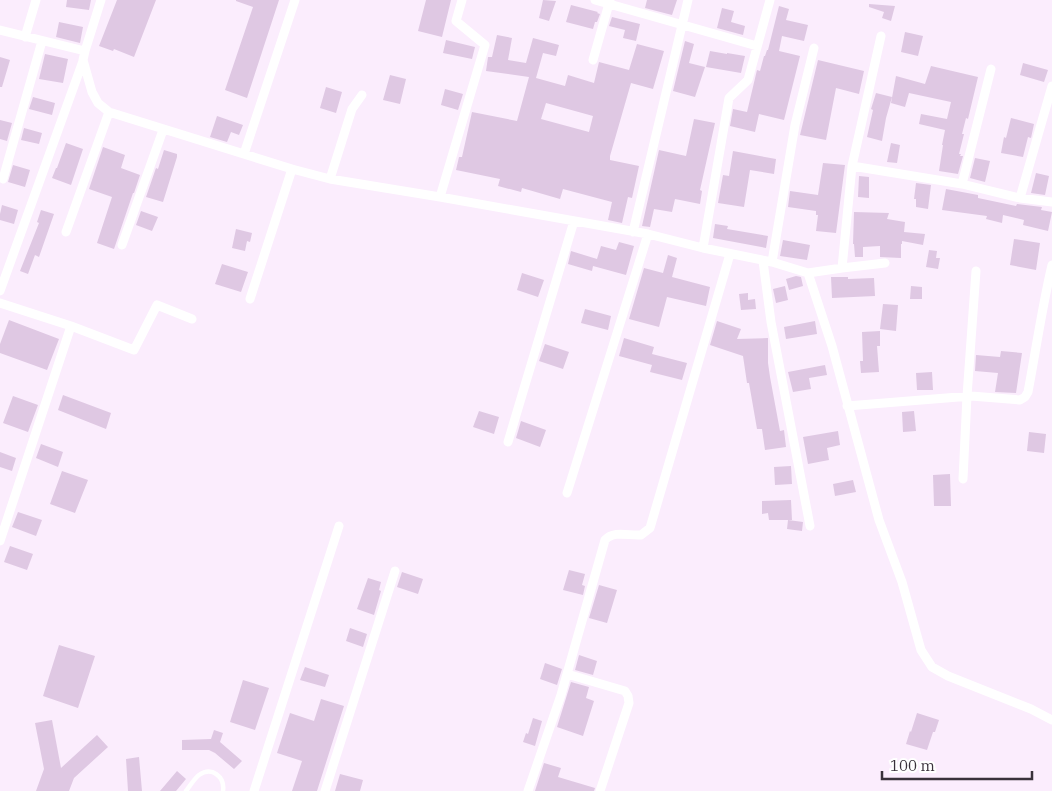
<svg xmlns="http://www.w3.org/2000/svg" width="1052" height="791" viewBox="0 0 1052 791" font-family="'IBM Plex Serif',serif">
<style>
.building{fill:#dfc8e3;fill-rule:evenodd}
.lines{fill:none;stroke-linecap:round;stroke-linejoin:round}
.lane{stroke:#fff;stroke-width:4.5}
.street{stroke:#fff;stroke-width:9}
</style>
<rect width="100%" height="100%" fill="#fbedfd"/>
<path class="building" d="M67 0H91L89 10 66 7Z
M117 0H156L134 57 114 49 113 51 99 46Z
M236 0H279L247 98 225 90 253 7 236 1Z
M426 0H451L442 37 418 31Z
M543 0 556 1 549 21 539 18Z
M647 0H677L672 15 645 8Z
M869 4 895 6 891 21 882 18 884 12 869 7Z
M571 5 598 12 597 13 600 14 597 22H595L593 29 566 22Z
M779 6 789 9 786 20 808 25 804 41 782 36 779 51 800 56 784 120 759 114 755 132 730 126 733 109 747 112 757 70 760 71 764 56H765L767 50H768Z
M722 8 734 11 731 22 745 26 743 35 717 28Z
M612 17 640 24 636 41 623 38 625 30 609 26Z
M59 22 83 27 80 43 56 37Z
M905 32 923 36 918 56 901 52Z
M497 35 512 38 508 60 526 63 533 38 559 45 556 56 543 53 536 78 565 86 568 75 594 83 599 62 629 70 637 44 664 51 653 89 631 83 610 156V160L639 166 632 198 628 197 622 223 608 220 612 202 563 189 560 199 522 188 521 192 498 186 500 179 456 170 459 157H462L472 112 517 121 529 77 486 71 488 57H492ZM546 103 593 116 589 132 541 119Z
M446 40 475 47 472 59 443 53Z
M685 41 694 44 689 63 705 67 695 97 673 91Z
M710 51 727 54V53L745 56 741 73 706 67Z
M45 54 68 59 63 83 39 79Z
M0 57 10 60 2 87H0Z
M818 60 864 71 859 94 836 88 826 140 800 135Z
M1023 63 1048 70 1044 82 1020 75Z
M931 66 978 77 968 119 966 118 962 134H964L959 154H961L960 156H963L958 174 939 171 943 145H942L945 130 919 124 921 114 947 119 951 102 909 93 905 107 891 103 896 76 925 84Z
M390 75 406 79 400 104 383 100Z
M326 87 342 92 336 113 320 108Z
M445 89 463 94 458 110 441 105Z
M876 93 892 97 886 118 882 141 867 137 873 110 871 109Z
M33 97 55 103 52 115 29 109Z
M217 116 243 125 239 135 231 132 227 142 210 137Z
M1011 118 1034 124 1031 138 1028 137 1023 157 1001 153 1004 137 1006 138Z
M694 119 715 123 700 190 702 191 700 204 675 199 672 212 654 209 650 227 642 226 659 150 686 156Z
M0 120 12 123 7 141 0 139Z
M24 128 42 133 39 144 21 140Z
M66 143 83 149 71 185 52 178 56 168H57Z
M891 143 900 145 897 163 887 162Z
M103 147 125 155 121 168 140 175 134 193H133L114 249 97 243 112 197 89 189Z
M164 150 177 154V157L163 202 146 197 156 168 158 169Z
M733 151 776 159 774 174 750 170 744 207 718 203 723 175 729 176Z
M975 158 990 161 985 182 970 178Z
M823 163 845 165 836 233 816 231 818 215H816V211L788 207 790 191 818 195Z
M13 165 30 170 25 187 8 182Z
M1036 173 1049 176 1045 195 1031 193Z
M859 176 869 177V198L858 197Z
M916 183 931 185 928 209 916 207V199H914Z
M946 189 978 195V198L1016 206 1017 204 1042 207 1041 210 1052 212 1048 231 1023 225 1024 220 1003 215 1002 223 986 219 987 216 942 210Z
M2 205 18 210 14 224 0 220V214Z
M41 210 54 214 39 257 35 255 28 274 20 271 39 223 37 222Z
M141 211 158 217 152 231 136 225Z
M854 212 889 213 887 219 905 222 904 232 925 234 923 245 902 241V244H901V258L880 257V246L863 247V257H855L854 244H853Z
M715 224 728 226 727 229 768 236 766 248 713 238Z
M236 229 252 233 250 242 247 241 245 251 232 248Z
M1014 239 1040 243 1036 270 1010 265Z
M783 240 810 245 807 260 780 256Z
M619 242 634 246 626 275 593 266 592 271 568 264 571 251 597 259 601 246 616 250Z
M929 250 937 251 936 258H940L938 269 926 267Z
M668 255 677 258 672 277 710 287 706 306 667 297 659 327 629 319 644 268 663 273Z
M222 264 248 272 241 292 215 284Z
M522 273 544 280 538 297 517 290Z
M796 276 801 277 803 286 789 290 786 279Z
M831 277H848V279L874 278 875 296 832 298Z
M785 286 788 300 776 303 773 289Z
M911 286 922 287V299H910Z
M748 293V300L755 299 756 309 741 310 739 294Z
M883 304 898 305 896 331 880 329Z
M585 309 611 316 608 330 581 323Z
M9 320 59 339 47 370 0 353V344Z
M717 321 741 329 737 339 768 338V363L770 377 780 431 784 430 786 447 765 450 762 429H757L749 383H747L743 356 710 345Z
M815 321 817 334 786 339 784 327Z
M880 331V346H877L879 372 861 373 860 361H863L862 332Z
M624 338 654 347 652 354 687 363 682 380 650 372 652 365 619 356Z
M545 344 569 352 563 369 539 361Z
M1001 351 1022 353 1016 393 995 392 998 373 975 371 976 355 1000 357Z
M825 365 827 375 809 378 811 389 793 392 788 372Z
M932 372 933 390H917L916 373Z
M63 395 111 413 106 429 58 410Z
M13 396 38 405 28 432 3 423Z
M479 411 499 417 494 434 473 427Z
M914 411 916 431 903 432 902 412Z
M521 421 546 430 540 447 516 438Z
M838 431 840 445 827 448 829 460 808 464 803 437Z
M1029 432 1046 434 1044 453 1027 451Z
M41 444 63 452 58 467 36 458Z
M0 452 16 458 12 471 0 467Z
M791 466 792 484 775 485 774 467Z
M62 471 88 480 75 513 50 504Z
M950 474 951 506H934L933 475Z
M853 480 856 492 835 496 833 484Z
M791 500 792 520H769L768 513 762 514V501Z
M18 512 42 520 36 536 12 527Z
M788 520 803 522 802 531 787 529Z
M10 546 33 554 27 570 4 562Z
M569 570 585 574 582 585 585 586 583 595 563 590Z
M402 572 423 579 418 594 397 587Z
M368 578 381 582 379 590 381 591 374 615 357 609Z
M599 585 617 590 607 623 589 618Z
M350 628 367 634 363 647 346 641Z
M59 645 95 656 78 708 43 696Z
M579 655 597 661 593 675 575 670Z
M545 663 562 669 557 685 540 679Z
M305 667 329 675 325 687 300 680Z
M243 680 269 688 255 730 230 722Z
M571 682 589 687 586 698 594 701 583 736 557 727Z
M321 699 344 706 317 791H292L302 761 277 753 290 713 314 721Z
M917 713 939 720 935 732H933L927 750 906 744 910 731 911 732Z
M533 718 542 721 535 746 523 742 526 733 528 734Z
M52 720 61 768 97 735 108 747 74 778 69 791H36L44 769 35 723Z
M214 730 223 733 220 742 242 761 234 769 215 753 209 750H182V740L211 739Z
M139 757 142 791H128L126 759Z
M544 763 561 768 558 777 595 788 594 791H535Z
M177 771 186 779 176 791H160Z
M340 774 363 780 360 791H335Z"/>
<g class="lines">
<path class="lane" d="M186 791C190 786 194 779 199 775 212 766 225 777 223 791"/>
<path class="street" d="M595 0 757 46
M0 30 85 51 83 60 92 92 98 103 109 112 292 169 330 179 440 197 648 234 703 248 772 262 808 273 832 346 879 520 902 582 921 650 932 667 948 676 1031 709 1052 720
M25 37 36 0
M85 51 101 0
M593 60 610 0
M244 154 295 0
M852 166 881 36
M3 179 42 41
M330 179 352 109 362 95
M962 184 991 69
M440 197 485 45 456 21 462 0
M1020 198 1052 86
M66 232 109 112
M633 232 688 0
M122 245 163 130
M703 248 729 98 748 80 770 0
M763 261 771 322 810 526
M772 262 795 125 814 48
M842 268 885 263
M808 273 842 268 852 166 962 184 1020 198 1052 202
M0 291 83 61
M250 299 292 169
M0 303 71 326 134 350 157 305 192 319
M847 406 971 396 1020 400 1025 397 1028 392C1036 350 1042 307 1052 265
M508 442 574 221
M963 479 967 396 976 271
M567 493 648 234
M0 541 71 326
M567 674 625 691 628 696 629 703 600 791
M254 791 339 526
M325 791 395 571
M528 791 561 695 605 540C614 530 629 536 641 535L650 528 730 254"/>
</g>
<path d="M882 771v8h150v-8" fill="none" stroke="#39313b" stroke-width="2.5"/>
<text x="890" y="771" font-size="15" fill="#39313b" stroke="#ffffff" stroke-width="4" paint-order="stroke">100 m</text>
</svg>
